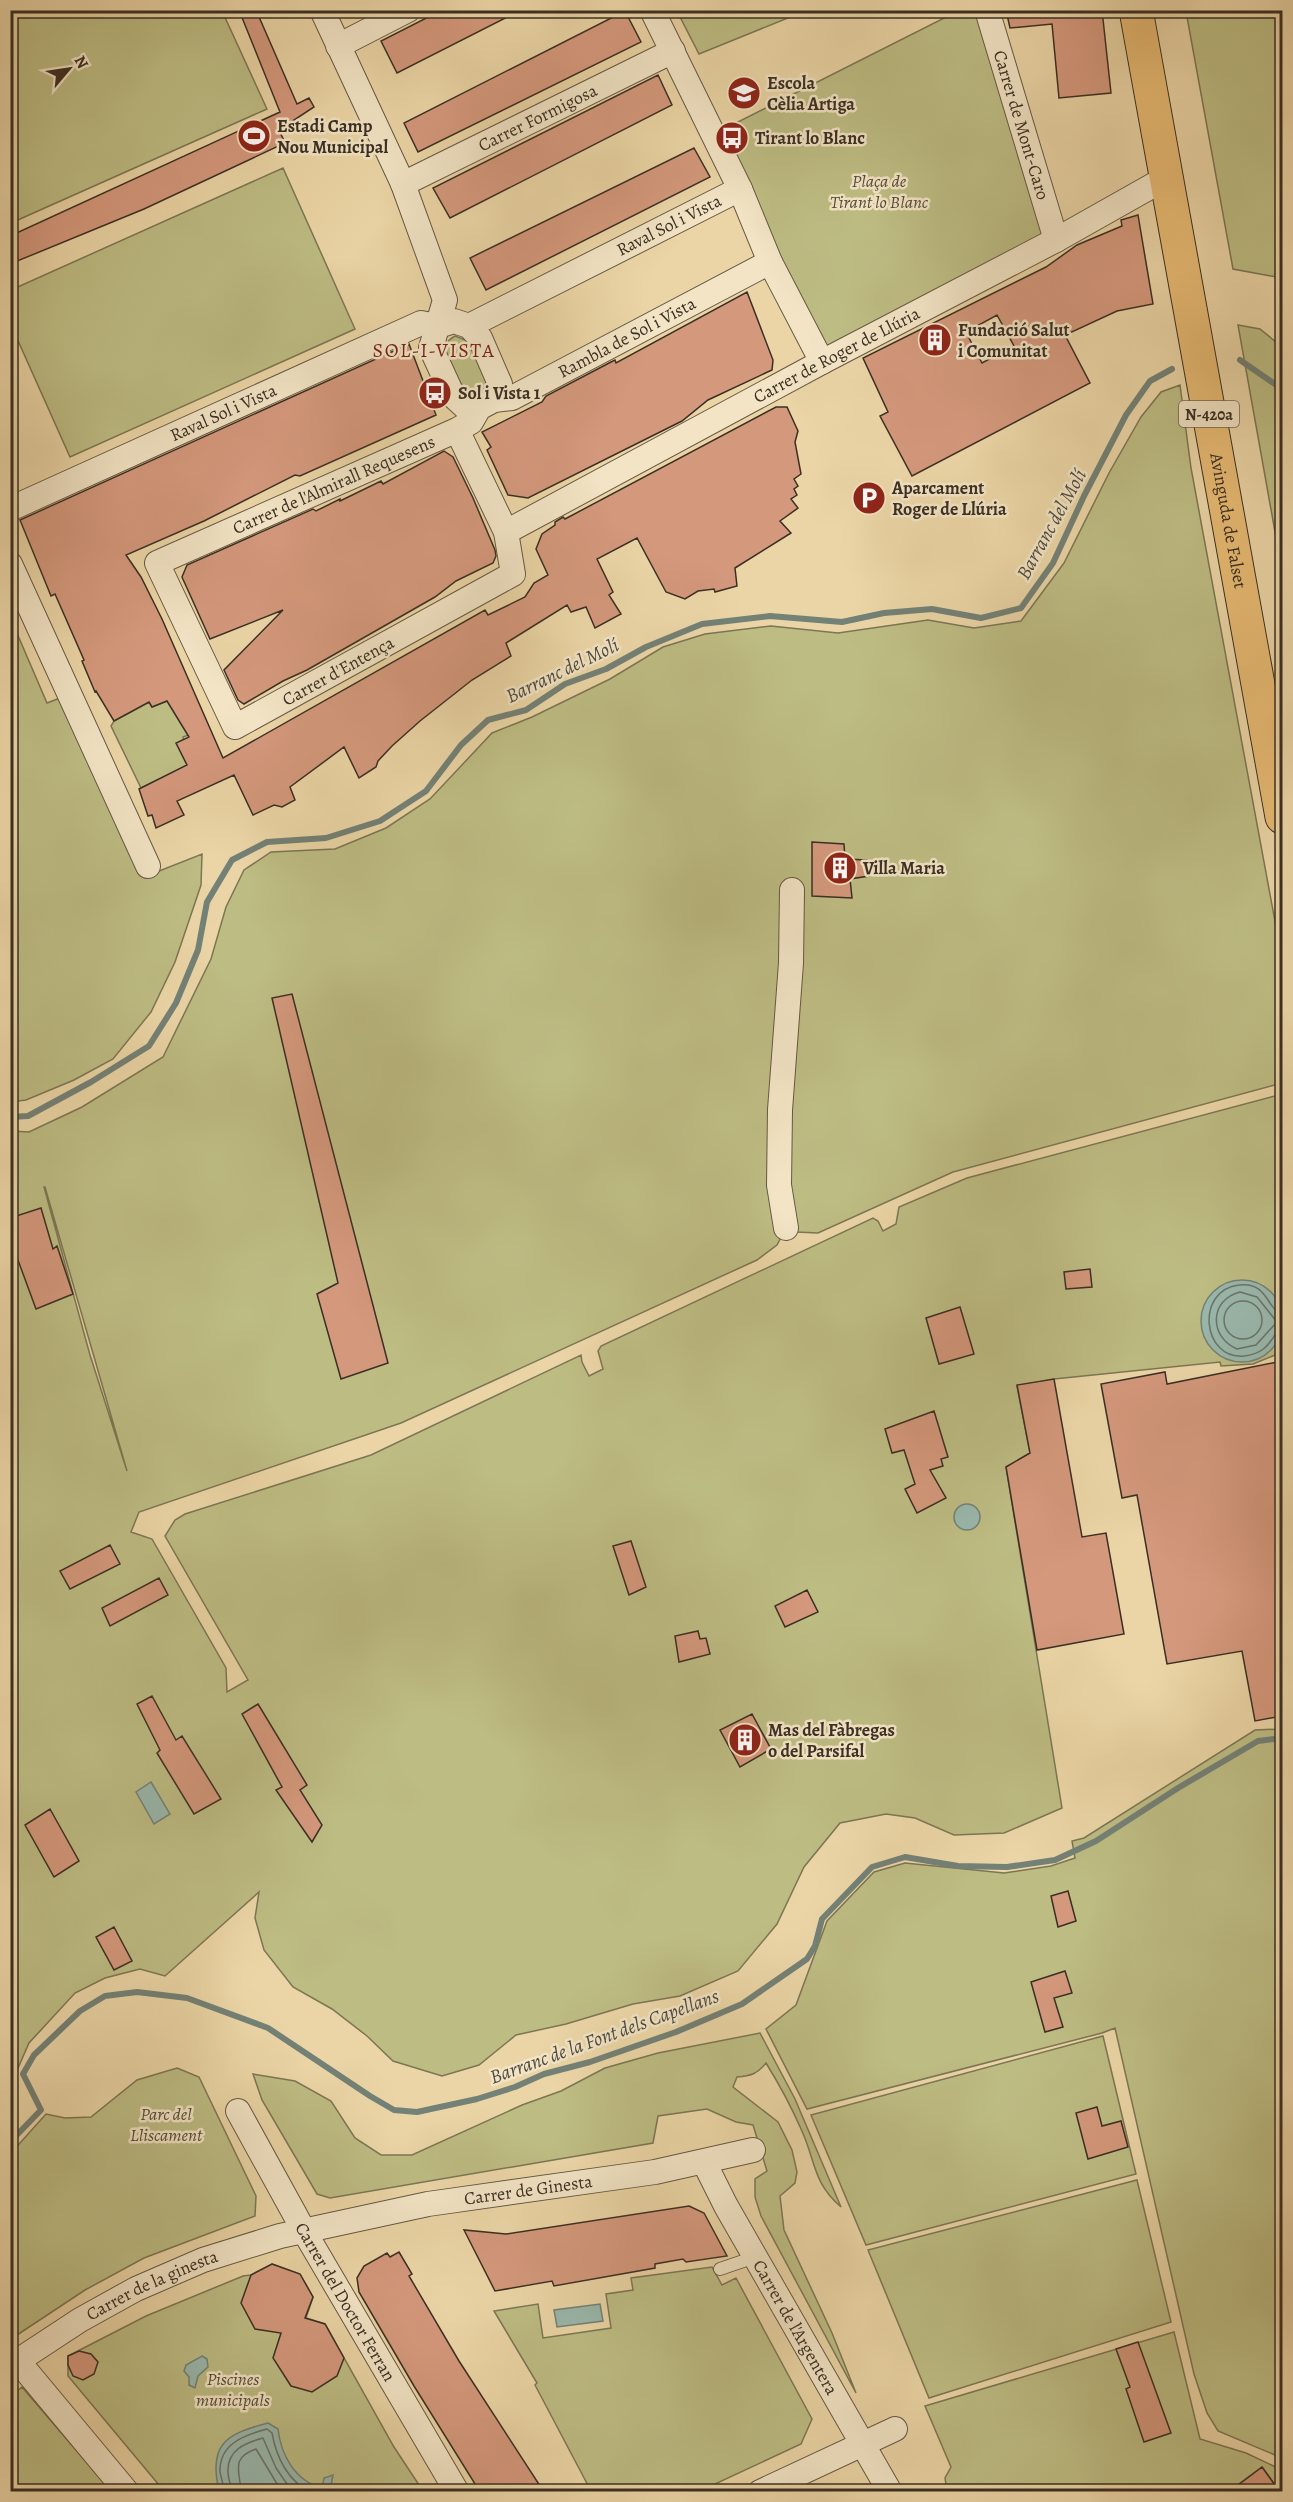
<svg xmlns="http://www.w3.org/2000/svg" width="1293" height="2502" viewBox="0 0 1293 2502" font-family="Alegreya,serif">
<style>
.green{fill:#bdbc83;stroke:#7c7654;stroke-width:1.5;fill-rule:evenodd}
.water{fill:#99b8ad;stroke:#738176;stroke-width:1.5}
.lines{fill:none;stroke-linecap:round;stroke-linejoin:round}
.shore{stroke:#6a7468;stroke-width:1.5}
.stream{stroke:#738176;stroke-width:6}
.building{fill:#d4987c;stroke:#3a2f24;stroke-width:1.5;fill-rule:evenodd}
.lane-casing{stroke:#665844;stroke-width:14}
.street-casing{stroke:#665844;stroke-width:26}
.primary-casing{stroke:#3a2f24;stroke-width:35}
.lane{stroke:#f2e4c5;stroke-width:12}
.street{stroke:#f2e4c5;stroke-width:24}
.primary{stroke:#e6ba73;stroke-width:33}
.labels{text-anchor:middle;stroke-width:5;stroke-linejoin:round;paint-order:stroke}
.shield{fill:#f2e4c5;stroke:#716554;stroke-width:1.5}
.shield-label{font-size:16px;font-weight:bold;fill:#3a2f24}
.poi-label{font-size:18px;font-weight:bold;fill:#3a2f24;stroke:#f2e4c5;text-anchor:start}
.street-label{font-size:18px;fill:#3a2f24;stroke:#f2e4c5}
.park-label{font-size:18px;font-style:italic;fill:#544b37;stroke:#f2e4c5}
.neighbourhood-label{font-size:20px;letter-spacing:1.5px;fill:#7a1f14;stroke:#f2e4c5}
.water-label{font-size:20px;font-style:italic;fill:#4d4a3f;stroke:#f2e4c5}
</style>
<rect width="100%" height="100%" fill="#ebd5a6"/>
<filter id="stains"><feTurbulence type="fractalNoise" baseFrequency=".00333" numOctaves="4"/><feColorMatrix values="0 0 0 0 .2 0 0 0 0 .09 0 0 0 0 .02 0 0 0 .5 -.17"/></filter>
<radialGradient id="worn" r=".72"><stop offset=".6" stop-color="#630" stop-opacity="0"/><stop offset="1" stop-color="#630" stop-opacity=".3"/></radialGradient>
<path class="green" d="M10 11H222L267 109 11 223Z
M677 11H805L699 54Z
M958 11H987L1056 240 822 362 712 135Z
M1245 11H1282V278L1233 269 1187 17Z
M283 168 355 329 70 457 11 325V290Z
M1238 325 1260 329 1282 347V571Z
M455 336 468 341 487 380 482 392C464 401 443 359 446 346 447 341 450 339 455 336Z
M1180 385 1191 468 1282 959V1083L953 1172 818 1233 796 1232 786 1228 777 1245 757 1260 401 1423 139 1512 131 1532 152 1539 226 1668 227 1692 248 1680 165 1536 175 1520 185 1514 371 1455 581 1355 582 1362 589 1376 603 1369 598 1351 601 1346 873 1218 878 1221 883 1231 896 1224 899 1207 967 1178 1282 1094V1249L1279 1250 1282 1277V1356L1280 1353 1253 1364 1221 1366 1220 1362 1054 1379 1017 1386 1030 1453 1006 1467 1062 1808 1004 1833 954 1835 915 1818 886 1814 840 1823 804 1867 777 1924 738 1971 680 1996 633 2004 566 2024 516 2035 479 2065 442 2076 393 2061 367 2036 332 2009 293 1987 264 1950 255 1918 259 1892 165 1976 140 1969 105 1978 75 1993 29 2043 18 2068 11 2074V1131L29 1132 82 1107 163 1057 211 959 226 907 244 870 271 852 335 849 386 828 430 799 492 733 532 717 610 679 663 647 705 634 771 626 838 633 928 620 974 628 1021 621 1064 563 1109 473 1141 417 1161 392ZM44 1187H45L127 1471 90 1355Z
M10 617 47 703 60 698 144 877 202 854 201 885 175 962 151 1012 113 1059 74 1080 26 1100 11 1102Z
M167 701 205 729 183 737 190 765 141 788 111 726 114 721 149 702 152 707Z
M1282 1729V2458L1218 2431 1207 2413 1194 2374 1115 2028 1102 2033 807 2109 766 2029 796 2005 827 1921 874 1872 905 1863 1004 1873 1051 1866 1075 1858 1072 1841 1084 1838 1255 1730Z
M760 2033 795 2099 841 2207C812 2182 816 2161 801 2129 791 2106 779 2084 766 2063 757 2074 751 2076 737 2077L733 2087 778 2122 792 2150 797 2172 795 2183 780 2196 784 2230 832 2333 856 2393 761 2216 755 2197V2179L767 2171 753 2125 736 2122 707 2109 658 2116 653 2143 330 2198 317 2194 262 2100 253 2074 295 2081 331 2101 355 2138 381 2155H412L522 2105 561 2091 605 2068 658 2053Z
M1103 2036 1136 2174 866 2245 811 2115Z
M177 2068 199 2077 256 2196 255 2216 144 2258 85 2290 11 2339V2153L46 2114 65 2118 91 2117 137 2080Z
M1137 2180 1171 2322 929 2398 868 2250Z
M272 2264 300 2274 313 2297 306 2318 325 2324 394 2447 423 2491H164L68 2376V2356L146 2316 243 2276 251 2275Z
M712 2267 722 2285 736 2278 812 2419 801 2444 700 2491H591L535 2385 537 2383 494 2311 538 2304 543 2338 611 2328 606 2294 633 2290 631 2278Z
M1174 2332 1200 2439 1246 2453 1282 2470V2482L1273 2489V2482L1262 2467 1229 2491H947L945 2478 951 2467 925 2406Z
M22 2387 111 2491H11L10 2397Z"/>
<path class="water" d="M1201 1321a41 41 0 1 1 82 0a41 41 0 1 1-82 0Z
M954 1517a13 13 0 1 1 26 0a13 13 0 1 1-26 0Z
M151 1782 170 1814 154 1824 136 1792Z
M600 2304 603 2321 557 2327 554 2310Z
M202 2356 207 2359 208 2367 198 2376 195 2388 189 2385V2377L184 2371 186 2365Z
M268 2423 278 2429C281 2455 295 2481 322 2488L324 2478 333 2475 330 2491H219C208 2444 226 2434 268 2423Z"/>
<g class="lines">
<path class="shore" d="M1240 1292 1257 1297 1277 1322 1256 1345 1237 1349C1209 1337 1209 1300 1240 1292Z
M1224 1320a19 19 0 1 1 38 0a19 19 0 1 1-38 0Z
M1282 1313C1267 1311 1268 1281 1239 1285 1195 1290 1202 1360 1244 1356 1261 1354 1268 1347 1276 1333L1282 1331
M224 2492C224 2485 221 2478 220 2472 219 2444 244 2435 267 2429L272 2433C276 2456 288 2483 312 2492
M232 2492C231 2485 228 2479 228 2472 227 2450 245 2443 263 2438L276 2468 287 2484 297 2492
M241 2492C240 2471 230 2458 256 2449L282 2492"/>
<path class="stream" d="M1240 360 1282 389
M10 1117 28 1116 91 1082 149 1046 176 1003 198 950 207 902 232 860 267 842 326 838 380 821 426 791 461 745 488 720 526 710 565 684 606 669 646 647 702 624 770 616 842 622 884 613 932 609 981 618 1021 608 1053 563 1084 496 1126 415 1150 381 1172 369
M10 2142 41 2110 23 2074 34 2055 80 2011 105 1996 137 1992 187 1998 268 2028 370 2096 394 2110 417 2112 477 2099 515 2087 544 2074 590 2062 676 2032 742 2004 807 1959 815 1946 822 1919 872 1867 905 1857 958 1866 1007 1867 1055 1860 1096 1841 1178 1788 1258 1741 1282 1738"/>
</g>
<path class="building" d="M239 10H256L297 104 309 98 314 107 291 122 288 131 286 125 279 130 285 143 144 209 10 264V236L280 112Z
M442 10H521L397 73 381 41Z
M1006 10H1102L1111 93 1059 98 1052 24 1010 28Z
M625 11 641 42 418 152 404 123Z
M658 75 672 105 450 218 433 188Z
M694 148 710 177 486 290 470 258Z
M1138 215 1153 304 1117 311 1065 335 1090 383 912 476 880 416 888 412 863 358 1046 267 1077 245 1122 226 1121 220ZM997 315 1014 346 982 363 966 332Z
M747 292 773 360 772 370 708 400 682 421 528 498 508 495 487 450 491 447 482 432 542 402 546 396 611 362 615 360 616 363Z
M409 344 436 415 300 476 295 475 204 521 126 555 141 577 162 619 223 758 485 610 488 615 525 597 534 583 548 575 536 549 542 534 555 525V522L563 517 565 519 776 407H787L798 431 795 442 801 474 794 479 798 486 794 489 797 495 791 499 798 508 780 521 791 533 735 568 737 586 715 592 714 589 698 591 685 599 666 592 637 538 597 559 613 592 609 595 621 614 595 628 586 607 571 612 567 605 506 643 511 656 472 680 420 721 392 746 378 761 376 767 359 778 344 747 290 787 295 800 282 807 274 805 253 815 234 775 177 801 184 815 156 828 152 815 148 816 139 789 187 765 176 743 189 737 167 701 152 707 149 702 114 721 96 691 95 692 82 661 84 660 55 594 51 596 20 520Z
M444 451 453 457 473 498 495 550 496 556 493 563 456 581 435 597 307 670 283 681 244 704 238 700 224 670 283 610 210 639 182 577 187 565 313 509 316 511 340 499V501L381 481 383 484Z
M812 842 844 844 845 859 867 860 869 876 850 879 852 898 812 896Z
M292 994 388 1363 341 1379 317 1294 338 1283 272 998Z
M41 1208 53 1249 57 1246 73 1294 36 1309 15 1252 10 1253V1218Z
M1090 1269 1092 1287 1066 1289 1064 1272Z
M960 1307 974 1354 939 1364 926 1318Z
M1282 1361V1716L1255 1721 1242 1651 1167 1664 1137 1495 1122 1498 1101 1384 1165 1372 1167 1384Z
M1054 1379 1082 1537 1106 1533 1124 1634 1037 1650 1006 1467 1030 1453 1017 1385Z
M934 1411 948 1457 941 1459 943 1466 930 1470 946 1498 917 1513 905 1489 915 1484 904 1450 892 1453 885 1429Z
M631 1541 646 1587 629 1595 613 1546Z
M110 1545 120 1564 70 1589 60 1571Z
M159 1578 168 1595 110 1626 102 1608Z
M807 1590 818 1612 785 1627 775 1606Z
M698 1631 700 1639 706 1638 710 1654 679 1662 675 1636Z
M152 1696 176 1740 182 1736 221 1799 194 1814 157 1753 160 1750 137 1704Z
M258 1704 307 1785 300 1790 322 1825 312 1842 276 1790 282 1787 242 1714Z
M752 1714 771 1749 740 1767 720 1730Z
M50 1809 79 1861 54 1877 25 1825Z
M1068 1891 1076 1921 1058 1927 1051 1896Z
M114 1927 132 1961 114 1970 96 1937Z
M1065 1971 1072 1993 1054 1998 1063 2027 1045 2032 1031 1982Z
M1097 2107 1102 2126 1121 2121 1128 2147 1088 2159 1076 2113Z
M689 2206 704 2213 727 2256 686 2262 683 2259 655 2264V2268L554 2286 552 2281 495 2291 464 2230 506 2234Z
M399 2252 412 2274 409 2276 459 2361 544 2492H480L414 2386 359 2292 357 2278 364 2266 387 2253 390 2257Z
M272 2264 300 2274 313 2297 305 2318 325 2324 344 2358 337 2376 312 2392 291 2386 273 2358 281 2333 255 2329 241 2303 251 2275Z
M1138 2342 1171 2433 1144 2442 1126 2389 1130 2387 1116 2349Z
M79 2351 91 2354 98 2362 94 2374 83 2380 73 2376 68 2365V2356Z
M1262 2467 1280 2492H1229Z"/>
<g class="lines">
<defs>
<path id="lane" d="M720 2269 755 2257"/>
<g id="street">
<path d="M322 10 403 184 445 300 431 348 453 396 465 407 479 408"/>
<path d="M652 10 740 189 770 262 822 362"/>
<path id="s1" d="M987 10 1056 240"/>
<path d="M338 46 408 10"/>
<path id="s2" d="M403 184 673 51"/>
<path id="s3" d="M469 326 740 189"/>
<path id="s4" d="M457 430 506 532 513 574 235 727 157 563 457 430 471 422 479 408 494 400 512 398 770 262"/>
<path id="s5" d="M10 509 421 323 438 326 454 321 469 326 480 338 500 384 494 400"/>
<path id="s6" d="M506 532 822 362 1056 240 1166 178"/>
<path d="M10 564 148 866"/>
<path d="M786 1228 779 1185 780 1110 791 963 792 890"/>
<path id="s7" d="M238 2111 304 2231 457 2492"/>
<path id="s8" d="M704 2162 726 2206 890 2492"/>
<path d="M18 2361 127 2492"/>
<path id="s9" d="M10 2366 80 2320 136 2289 203 2260 280 2236 428 2204 655 2172 753 2150"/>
<path d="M760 2492 895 2429"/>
</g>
<g id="primary">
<path id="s10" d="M1136 10 1282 817"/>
</g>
</defs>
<use href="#lane" class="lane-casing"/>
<use href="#street" class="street-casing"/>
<use href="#primary" class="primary-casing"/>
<use href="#lane" class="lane"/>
<use href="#street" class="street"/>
<use href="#primary" class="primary"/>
</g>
<defs>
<symbol id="school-disc" viewBox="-11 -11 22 22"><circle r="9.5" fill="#8f2418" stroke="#f2e4c5"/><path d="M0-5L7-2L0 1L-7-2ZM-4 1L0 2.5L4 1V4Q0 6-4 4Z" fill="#fff"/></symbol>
<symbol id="stadium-disc" viewBox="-11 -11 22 22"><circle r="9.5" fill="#8f2418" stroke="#f2e4c5"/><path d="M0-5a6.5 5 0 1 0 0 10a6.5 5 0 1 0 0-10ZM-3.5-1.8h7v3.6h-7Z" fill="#fff"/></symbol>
<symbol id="bus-disc" viewBox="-11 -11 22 22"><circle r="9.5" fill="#8f2418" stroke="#f2e4c5"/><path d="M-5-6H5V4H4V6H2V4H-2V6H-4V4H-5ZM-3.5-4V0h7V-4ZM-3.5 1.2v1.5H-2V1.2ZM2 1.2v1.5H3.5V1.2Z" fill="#fff"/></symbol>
<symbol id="building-disc" viewBox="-11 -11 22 22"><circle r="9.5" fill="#8f2418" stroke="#f2e4c5"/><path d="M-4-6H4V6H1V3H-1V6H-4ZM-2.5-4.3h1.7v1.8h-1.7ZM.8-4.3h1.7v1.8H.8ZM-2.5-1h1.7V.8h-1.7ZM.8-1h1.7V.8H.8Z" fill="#fff"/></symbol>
<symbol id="parking-disc" viewBox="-11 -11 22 22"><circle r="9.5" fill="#8f2418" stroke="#f2e4c5"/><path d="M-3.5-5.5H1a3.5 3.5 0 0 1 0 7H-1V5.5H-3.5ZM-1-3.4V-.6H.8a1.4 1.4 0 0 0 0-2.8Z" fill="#fff"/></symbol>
</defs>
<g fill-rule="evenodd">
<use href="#school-disc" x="725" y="74" width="38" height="38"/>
<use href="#stadium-disc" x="235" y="117" width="38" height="38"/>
<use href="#bus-disc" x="713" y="119" width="38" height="38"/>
<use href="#building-disc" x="916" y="321" width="38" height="38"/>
<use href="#bus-disc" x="416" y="374" width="38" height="38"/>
<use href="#parking-disc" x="850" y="479" width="38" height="38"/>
<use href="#building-disc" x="821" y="849" width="38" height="38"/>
<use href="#building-disc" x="726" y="1721" width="38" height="38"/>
</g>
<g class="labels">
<rect class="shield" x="1179" y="401" width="60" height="26" rx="4.5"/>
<g class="shield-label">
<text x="1209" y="420">N-420a</text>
</g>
<g class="poi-label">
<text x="767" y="89">Escola<tspan x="767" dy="21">Cèlia Artiga</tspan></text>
<text x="277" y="132">Estadi Camp<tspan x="277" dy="21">Nou Municipal</tspan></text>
<text x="755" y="144">Tirant lo Blanc</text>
<text x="958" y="336">Fundació Salut<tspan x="958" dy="21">i Comunitat</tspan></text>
<text x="458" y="399">Sol i Vista 1</text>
<text x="892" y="494">Aparcament<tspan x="892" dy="21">Roger de Llúria</tspan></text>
<text x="863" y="874">Villa Maria</text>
<text x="768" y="1736">Mas del Fàbregas<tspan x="768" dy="21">o del Parsifal</tspan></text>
</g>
<g class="street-label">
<text dy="6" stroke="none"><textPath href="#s2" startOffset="150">Carrer Formigosa</textPath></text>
<text dy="6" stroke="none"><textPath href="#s1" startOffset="120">Carrer de Mont-Caro</textPath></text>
<text dy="6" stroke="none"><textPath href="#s3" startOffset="224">Raval Sol i Vista</textPath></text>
<text dy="6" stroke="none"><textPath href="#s4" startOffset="1180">Rambla de Sol i Vista</textPath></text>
<text dy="6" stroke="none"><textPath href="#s6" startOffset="375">Carrer de Roger de Llúria</textPath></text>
<text dy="6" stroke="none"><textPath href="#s5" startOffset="234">Raval Sol i Vista</textPath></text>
<text dy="6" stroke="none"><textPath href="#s4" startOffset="848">Carrer de l'Almirall Requesens</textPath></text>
<text dy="6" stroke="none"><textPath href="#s10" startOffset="519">Avinguda de Falset</textPath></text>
<text transform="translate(338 671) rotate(-29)" y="6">Carrer d'Entença</text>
<text dy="6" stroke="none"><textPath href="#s9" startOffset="554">Carrer de Ginesta</textPath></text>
<text dy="6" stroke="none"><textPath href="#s9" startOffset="164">Carrer de la ginesta</textPath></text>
<text dy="6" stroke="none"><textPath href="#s7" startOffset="219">Carrer del Doctor Ferran</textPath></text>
<text dy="6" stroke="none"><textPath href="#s8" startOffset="189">Carrer de l'Argentera</textPath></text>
</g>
<g class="park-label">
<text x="879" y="187">Plaça de<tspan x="879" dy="21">Tirant lo Blanc</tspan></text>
<text x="166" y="2120">Parc del<tspan x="166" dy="21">Lliscament</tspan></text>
<text x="233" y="2385">Piscines<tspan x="233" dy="21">municipals</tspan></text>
</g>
<g class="neighbourhood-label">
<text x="434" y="357">SOL-I-VISTA</text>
</g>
<g class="water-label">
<text transform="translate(1051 524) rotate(-61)" y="7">Barranc del Molí</text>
<text transform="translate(562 670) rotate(-26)" y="7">Barranc del Molí</text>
<text transform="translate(604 2036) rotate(-20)" y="7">Barranc de la Font dels Capellans</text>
</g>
</g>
<rect width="1293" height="2502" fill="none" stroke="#ebd5a6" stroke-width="36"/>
<rect x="12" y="12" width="1269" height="2478" fill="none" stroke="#3a2f24" stroke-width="3"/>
<rect x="18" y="18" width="1257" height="2466" fill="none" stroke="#3a2f24" stroke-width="1.5"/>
<g transform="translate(69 69) rotate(61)" stroke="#f2e4c5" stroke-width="4.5" paint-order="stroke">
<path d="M0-4.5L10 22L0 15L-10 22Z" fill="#3a2f24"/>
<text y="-9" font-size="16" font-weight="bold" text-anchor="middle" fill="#3a2f24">N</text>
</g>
<rect width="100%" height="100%" filter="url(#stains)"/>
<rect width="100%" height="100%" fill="url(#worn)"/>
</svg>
